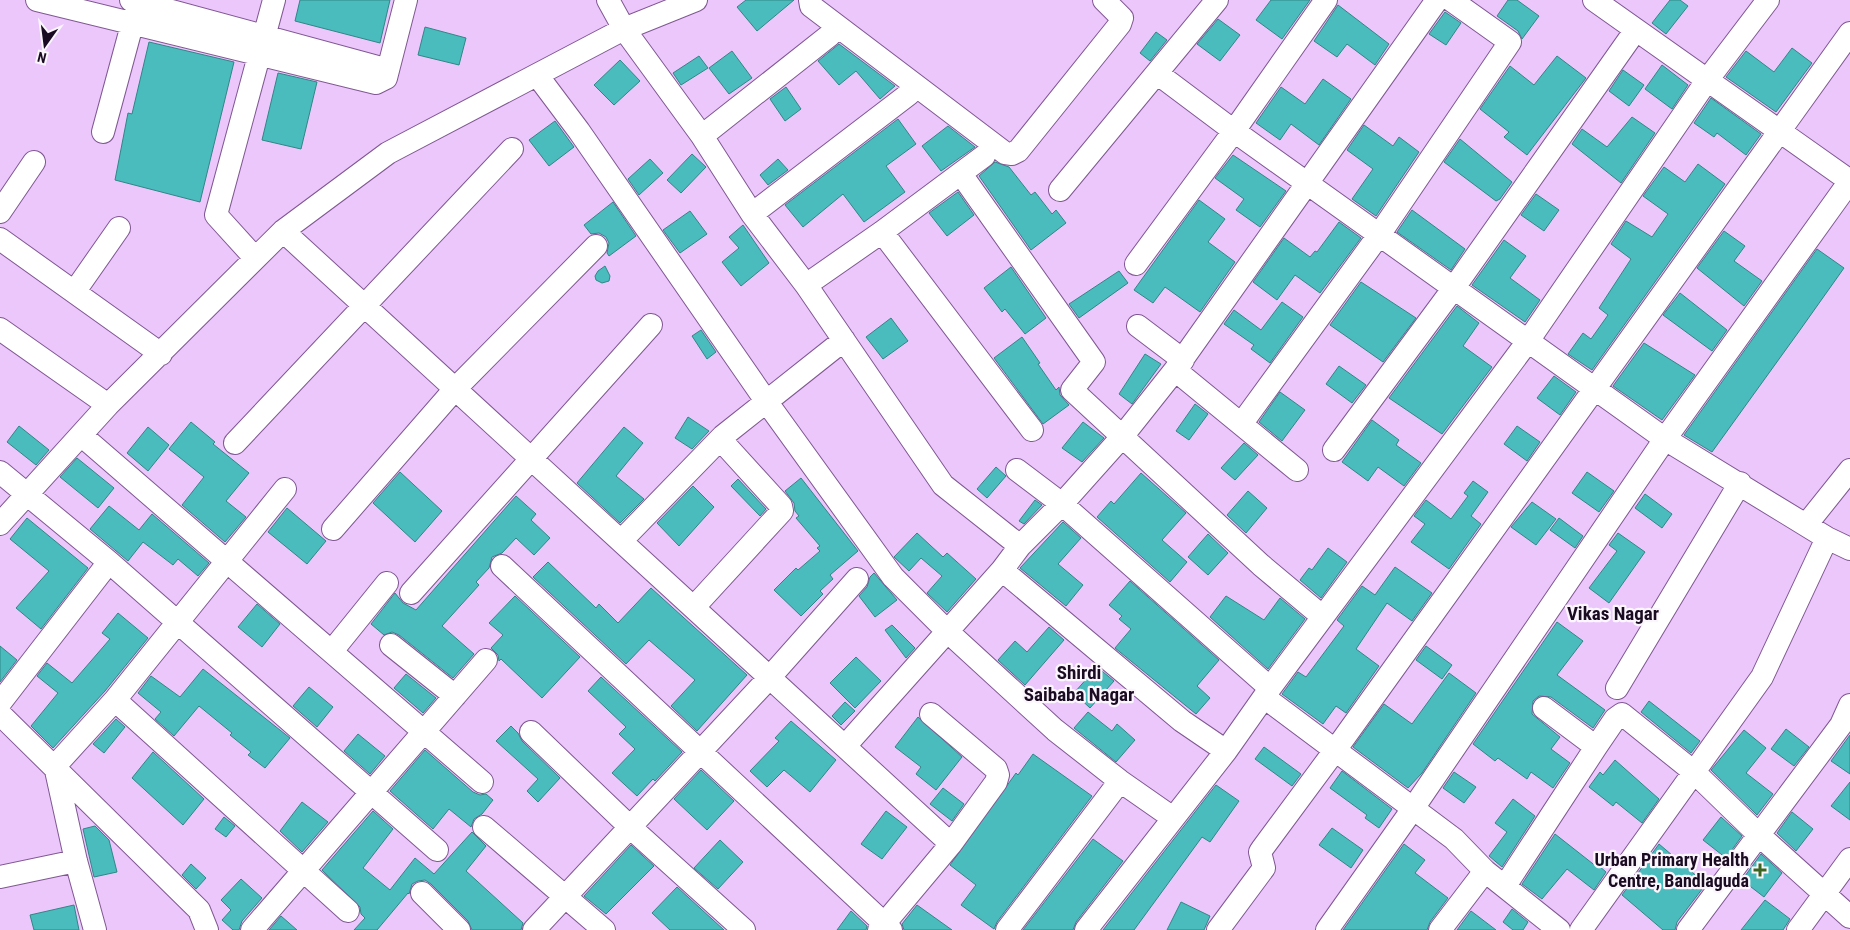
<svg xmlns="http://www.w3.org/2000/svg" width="1850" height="930" viewBox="0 0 1850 930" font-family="'Roboto Condensed',sans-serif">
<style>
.building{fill:#4bbcbd;stroke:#308686}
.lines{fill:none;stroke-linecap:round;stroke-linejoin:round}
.minor-casing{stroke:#815792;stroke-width:24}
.minor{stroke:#fff;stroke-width:22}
.poi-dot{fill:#3b6420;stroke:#faf6fc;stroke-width:2}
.labels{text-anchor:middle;stroke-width:4.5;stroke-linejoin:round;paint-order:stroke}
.poi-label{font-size:18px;font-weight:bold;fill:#1b0b22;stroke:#faf6fc;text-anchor:end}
.neighbourhood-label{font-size:19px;font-weight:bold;fill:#1b0b22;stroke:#faf6fc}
</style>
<rect width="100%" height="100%" fill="#ebc7fc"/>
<path class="building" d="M300 0H390L380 43 295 21Z
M746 0H794L757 31 737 7Z
M1271 0H1310L1282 39 1256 20Z
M1508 0H1517L1539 16 1522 39 1518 31 1497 16Z
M1670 0H1680L1688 6 1666 34 1652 23Z
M1338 5 1389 44 1375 65 1347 44 1337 57 1314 41Z
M1445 12 1461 23 1446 45 1429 34Z
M1218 19 1240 35 1220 61 1197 44Z
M425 27 466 38 459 65 418 55Z
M1156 32 1167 40 1150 61 1140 53Z
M149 42 234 62 200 202 115 180 128 113 132 114Z
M839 44 895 86 880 99 856 71 839 85 818 61Z
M1792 48 1812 63 1776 112 1726 77 1746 51 1774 72Z
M732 51 752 78 729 94 709 68Z
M699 56 708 68 681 85 673 73Z
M1557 56 1586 78 1527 155 1504 137 1509 132 1480 109 1510 66 1534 85Z
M620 60 640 81 614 105 594 85Z
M1662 65 1688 85 1672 109 1645 89Z
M1623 70 1644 85 1629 106 1609 91Z
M278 73 317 82 301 149 262 140Z
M1323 79 1351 99 1319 145 1291 124 1280 140 1256 123 1281 87 1305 104Z
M786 87 801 109 785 121 770 99Z
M1711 98 1761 134 1746 155 1717 133 1714 137 1694 123Z
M1632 117 1655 133 1621 183 1572 144 1582 129 1607 147Z
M898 119 916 144 886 166 905 192 864 222 843 194 803 227 785 205Z
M555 121 574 147 549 166 529 140Z
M1364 125 1393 146 1399 137 1419 152 1376 216 1352 199 1373 169 1347 150Z
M948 126 975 147 941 171 922 146Z
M1460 139 1512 182 1500 199 1496 201 1444 162Z
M692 154 706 167 681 193 667 180Z
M1233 155 1286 191 1260 227 1236 210 1244 199 1215 178Z
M650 159 663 173 639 195 628 179Z
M778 159 788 170 768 185 760 175Z
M995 162 1009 167 1031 195 1035 192 1052 214 1056 210 1066 223 1031 250 979 176Z
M1698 164 1725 184 1592 370 1568 354 1583 333 1591 339 1608 315 1599 308 1631 259 1611 244 1626 221 1652 237 1668 214 1643 196 1664 167 1685 182Z
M958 192 974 215 947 236 929 213Z
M1536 194 1559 210 1544 231 1521 215Z
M1199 200 1225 219 1208 242 1235 262 1200 312 1165 287 1153 303 1134 290Z
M613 202 636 236 609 256 607 253 609 243 606 237 599 233 591 234 584 225Z
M1412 210 1465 249 1451 270 1397 232Z
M690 211 707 234 680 253 663 230Z
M1339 222 1361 238 1320 293 1295 275 1277 300 1253 282 1284 238 1310 257 1315 251 1317 252Z
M743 225 769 263 741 286 722 262 739 248 729 237Z
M1724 231 1745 246 1734 261 1762 281 1744 306 1697 268Z
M1504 240 1526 256 1510 278 1540 300 1525 322 1472 285Z
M1817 249 1844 268 1800 330 1712 452 1684 435Z
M605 266 610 276 609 281 602 283 596 280 595 276 598 271Z
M1011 267 1046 318 1025 334 1005 309 1002 312 984 288Z
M1119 271 1128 283 1079 318 1069 304Z
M1361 282 1416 318 1383 362 1330 325Z
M1680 293 1727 330 1712 351 1663 315Z
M1282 302 1303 317 1270 363 1251 349 1254 345 1224 324 1234 310 1261 330Z
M1457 306 1479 323 1463 346 1492 367 1442 434 1389 398Z
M891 318 908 341 883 359 866 337Z
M701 330 716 352 707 359 692 336Z
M1022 337 1040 363 1038 364 1056 390 1059 387 1060 395 1069 405 1043 424 994 358Z
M1644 343 1695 375 1662 420 1613 386Z
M1145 354 1161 364 1132 404 1119 394Z
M1339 366 1366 385 1352 403 1326 384Z
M1554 376 1576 392 1560 415 1537 398Z
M1280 392 1305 410 1282 441 1259 422Z
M1195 404 1208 414 1189 440 1176 431Z
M688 417 709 431 692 449 675 438Z
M1372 420 1399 440 1396 445 1421 463 1404 486 1378 467 1368 481 1342 462Z
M191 422 215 442 213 444 249 473 226 501 246 517 225 542 182 505 204 477 169 449Z
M1083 422 1104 438 1082 462 1062 448Z
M19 426 49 450 36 465 7 442Z
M1517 426 1540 442 1527 461 1504 444Z
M148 427 169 445 148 471 127 453Z
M624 427 643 443 616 476 644 499 620 523 577 483Z
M1244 443 1258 455 1235 480 1221 468Z
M77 458 114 488 98 508 60 477Z
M996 467 1006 476 987 498 977 489Z
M400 472 442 511 415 542 373 503Z
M1587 472 1614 491 1599 512 1572 493Z
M1141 473 1186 513 1162 540 1187 562 1170 582 1097 517 1111 501 1114 504Z
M801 478 858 551 830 575 833 579 820 591 823 594 801 616 774 590 796 568 798 570 820 551 817 548 820 546 796 518 799 516 795 511 794 503 785 491Z
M738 479 766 509 760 516 731 486Z
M1473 481 1488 492 1471 516 1481 524 1449 569 1411 542 1425 524 1414 516 1426 500 1451 519 1468 496 1464 493Z
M693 486 714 507 679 546 657 523Z
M1248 491 1267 508 1246 533 1227 515Z
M1645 494 1672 514 1662 528 1635 508Z
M516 496 536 514 531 520 550 538 534 555 516 538 502 553 492 557 489 568 476 582 479 585 442 626 474 654 453 678 399 635 392 632 384 635 371 624 395 593 403 603 416 610Z
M1035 500 1042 505 1024 524 1019 521Z
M1532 502 1556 519 1536 545 1511 527Z
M109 506 139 530 152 514 209 563 198 576 178 559 173 565 143 542 128 561 90 529Z
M287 508 326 541 307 564 268 532Z
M27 518 88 568 41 629 16 608 49 571 10 539Z
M1559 518 1583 536 1575 548 1550 530Z
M1063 522 1081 538 1058 564 1083 585 1066 606 1020 568Z
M917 533 943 557 947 553 976 579 947 612 927 593 942 576 921 558 909 571 894 557Z
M1618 533 1645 552 1609 603 1589 588 1617 551 1609 545Z
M1208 534 1228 553 1208 575 1188 557Z
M1328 548 1347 562 1321 598 1300 580 1309 568 1312 570Z
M548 562 596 608 599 604 618 623 651 588 747 675 697 731 671 706 695 680 649 640 626 664 533 577Z
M1395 567 1432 593 1412 621 1387 603 1356 649 1379 666 1346 713 1336 706 1323 724 1282 694 1298 672 1306 677 1344 626 1337 620 1362 586 1375 595Z
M874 573 897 600 875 617 859 596 867 587 870 577Z
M1130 581 1219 660 1197 686 1210 698 1196 714 1115 648 1131 629 1119 619 1122 616 1109 605Z
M515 596 580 657 542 698 501 659 499 661 498 655 491 648 503 635 489 623Z
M1226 596 1264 620 1280 598 1305 619 1268 669 1210 617Z
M257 604 280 624 262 647 238 627Z
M118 613 148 638 105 691 53 748 31 726 58 693 37 676 47 663 72 683 110 639 102 633Z
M1557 622 1583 641 1557 675 1605 710 1593 728 1551 697 1539 696 1533 701 1532 714 1560 737 1551 749 1570 763 1553 788 1531 772 1527 779 1498 758 1495 761 1473 744Z
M892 625 915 648 906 658 885 630Z
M1049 627 1064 640 1025 685 998 660 1015 641 1027 652Z
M0 646 17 660 0 682Z
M1426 646 1452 665 1442 679 1416 660Z
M856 657 881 681 855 708 830 683Z
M1097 667 1114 681 1090 708 1074 693Z
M203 669 290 738 265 768 248 755 251 752 230 735 232 733 199 706 174 736 155 719 161 712 138 693 151 676 180 697Z
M1449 673 1476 693 1422 773 1408 788 1353 747 1384 704 1412 724Z
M406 674 436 698 423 713 394 688Z
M601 677 682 752 655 781 653 779 637 796 612 773 635 749 619 734 626 727 588 691Z
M309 687 333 707 317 727 293 706Z
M1649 701 1700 741 1691 753 1641 712Z
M845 702 855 711 841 725 832 716Z
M1088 712 1112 731 1117 724 1135 740 1116 762 1074 728Z
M918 717 962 757 936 790 916 774 921 767 895 747Z
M116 719 125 727 104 753 93 744Z
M791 721 836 760 810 792 784 770 767 787 750 771 779 741 775 738Z
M511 726 518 733 522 741 560 778 538 802 527 791 538 779 496 741Z
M1786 729 1809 747 1794 766 1771 749Z
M1744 730 1766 748 1746 773 1773 794 1757 815 1711 770Z
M358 734 385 756 370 774 344 751Z
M1850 735V774L1831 761Z
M1264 747 1301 774 1292 786 1255 759Z
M425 750 473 792 480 795 486 794 493 800 482 814 474 819 471 827 449 809 433 829 390 791Z
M153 752 204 799 183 825 132 778Z
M1033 754 1092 796 997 922 994 929 961 905 976 885 950 865 1016 773 1018 775Z
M1615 760 1659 799 1642 823 1616 802 1613 806 1589 787 1600 772 1603 775Z
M701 770 734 801 707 830 674 799Z
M1342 771 1392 809 1379 828 1365 818 1367 815 1330 788Z
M1454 772 1476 787 1464 803 1443 788Z
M1850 782V820L1831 806Z
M1216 785 1239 801 1210 842 1202 837 1134 930H1103Z
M943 788 964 804 952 821 930 804Z
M1513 799 1535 816 1502 867 1489 856 1507 832 1495 823Z
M302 802 328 822 302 852 280 831Z
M373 811 393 829 363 868 390 890 415 858 434 874 472 832 486 846 466 871 523 923 521 930H472L468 921 431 884 425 880 418 881 412 884 409 894 408 893 377 930H354L365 918 361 914 360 907 322 870Z
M886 811 907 827 882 859 861 844Z
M1792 812 1813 829 1796 851 1777 833Z
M224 817 235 826 226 837 215 829Z
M1721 817 1742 836 1726 858 1703 840Z
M95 826 109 840 117 872 94 877 83 829Z
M1332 828 1363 850 1351 868 1319 845Z
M1555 834 1597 867 1598 865 1606 872 1594 890 1567 869 1542 899 1522 884Z
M1093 839 1123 861 1076 922 1073 930H1023Z
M720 840 743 862 718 889 694 868Z
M1404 844 1425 860 1415 873 1448 898 1430 922 1427 930H1343Z
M1659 844 1706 884 1677 922 1675 930H1663L1622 895Z
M631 845 654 866 606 914 584 896Z
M1761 854 1782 873 1764 897 1742 880Z
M191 864 206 878 196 889 182 875Z
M241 879 262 898 242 921 239 930H233L222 920 231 910 221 900Z
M677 887 724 930H670L652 913Z
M1765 900 1790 919 1783 930H1741Z
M1181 902 1210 916 1204 930H1167Z
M74 905 79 930H34L30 915Z
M917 905 952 930H904L902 924Z
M1512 909 1528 922 1523 930H1513L1503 922Z
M851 911 867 926 866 930H837Z
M1471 911 1496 930H1457Z
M281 916 297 930H269Z"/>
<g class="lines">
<defs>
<path id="minor" d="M37 0 376 83 386 78 378 67 131 0
M608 0 624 29 702 136 752 214 806 285 943 485 1020 546
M810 0 811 6 1005 153 1012 154 1018 151 1120 24 1122 18 1104 0
M1594 0 1850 181
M1158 74 1234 131 1665 439 1827 538 1850 549
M537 75 579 131 766 401 893 577 947 631 1055 730 1120 781 1173 818
M386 78 406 0
M103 132 136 10
M702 136 830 35
M961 174 1094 362 1072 390 1261 565 1323 617
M1060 190 1217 0
M0 212 34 162
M752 214 909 94
M283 231 951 844
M882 232 1032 430
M0 239 161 354
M255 258 216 215 274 0
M1136 264 1234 131 1326 0
M806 285 882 232 984 156
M75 291 119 228
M1138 326 1183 360
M0 329 108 405
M1175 370 1297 470
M1242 423 1379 235 1510 42 1451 0
M81 435 482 782
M235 443 512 149
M1334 450 1453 289 1635 31
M1017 470 1062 504 1270 688 1264 697 1454 839 1485 871 1559 930
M0 472 109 562 0 703
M0 524 108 405 283 231 388 153 624 29 696 0
M1806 525 1850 470
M333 529 455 389 596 246
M621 541 723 436 844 340
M109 562 437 850
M502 566 891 930
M1002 570 1182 721 1226 751
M411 593 651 325
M694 607 782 511 781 506 720 439
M391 645 455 696
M332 651 387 583
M1270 688 1528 341 1708 79 1768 0
M1617 688 1740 483
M115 700 348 911
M1544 708 1596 747
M0 714 199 910 207 930
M531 732 630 827 744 930
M846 745 1002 570 1020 546 1062 504 1121 438 1175 370 1437 0
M484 827 604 930
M0 877 76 861
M1505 886 1596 747 1615 719 1622 714 1694 772 1760 836 1850 917
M422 893 459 930
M95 930 76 861 55 766 115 700 285 489
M252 930 486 660
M534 930 770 677 857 579
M879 930 951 844 996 782 998 775 996 769 931 714
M1007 930 1120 781
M1086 930 1226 751 1264 697
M1218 930 1264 868 1260 852 1262 849 1336 749 1850 33
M1327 930 1412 810 1665 439 1850 181
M1440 930 1485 871
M1581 930 1762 677 1827 538
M1688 930 1841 725 1850 705
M1798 930 1850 859"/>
</defs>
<use href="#minor" class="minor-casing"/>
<use href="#minor" class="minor"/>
</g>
<path class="poi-dot" d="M1757.5 862.5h5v5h5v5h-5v5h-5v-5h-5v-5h5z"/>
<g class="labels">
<g class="poi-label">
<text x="1749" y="866">Urban Primary Health<tspan x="1749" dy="21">Centre, Bandlaguda</tspan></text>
</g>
<g class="neighbourhood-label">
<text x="1613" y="620">Vikas Nagar</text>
<text x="1079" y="679">Shirdi<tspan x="1079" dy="22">Saibaba Nagar</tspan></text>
</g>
</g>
<g transform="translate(45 45) rotate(194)" stroke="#faf6fc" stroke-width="4" paint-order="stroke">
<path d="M0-4L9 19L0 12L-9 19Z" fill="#1b0b22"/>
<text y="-8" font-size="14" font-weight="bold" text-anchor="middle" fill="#1b0b22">N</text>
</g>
</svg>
